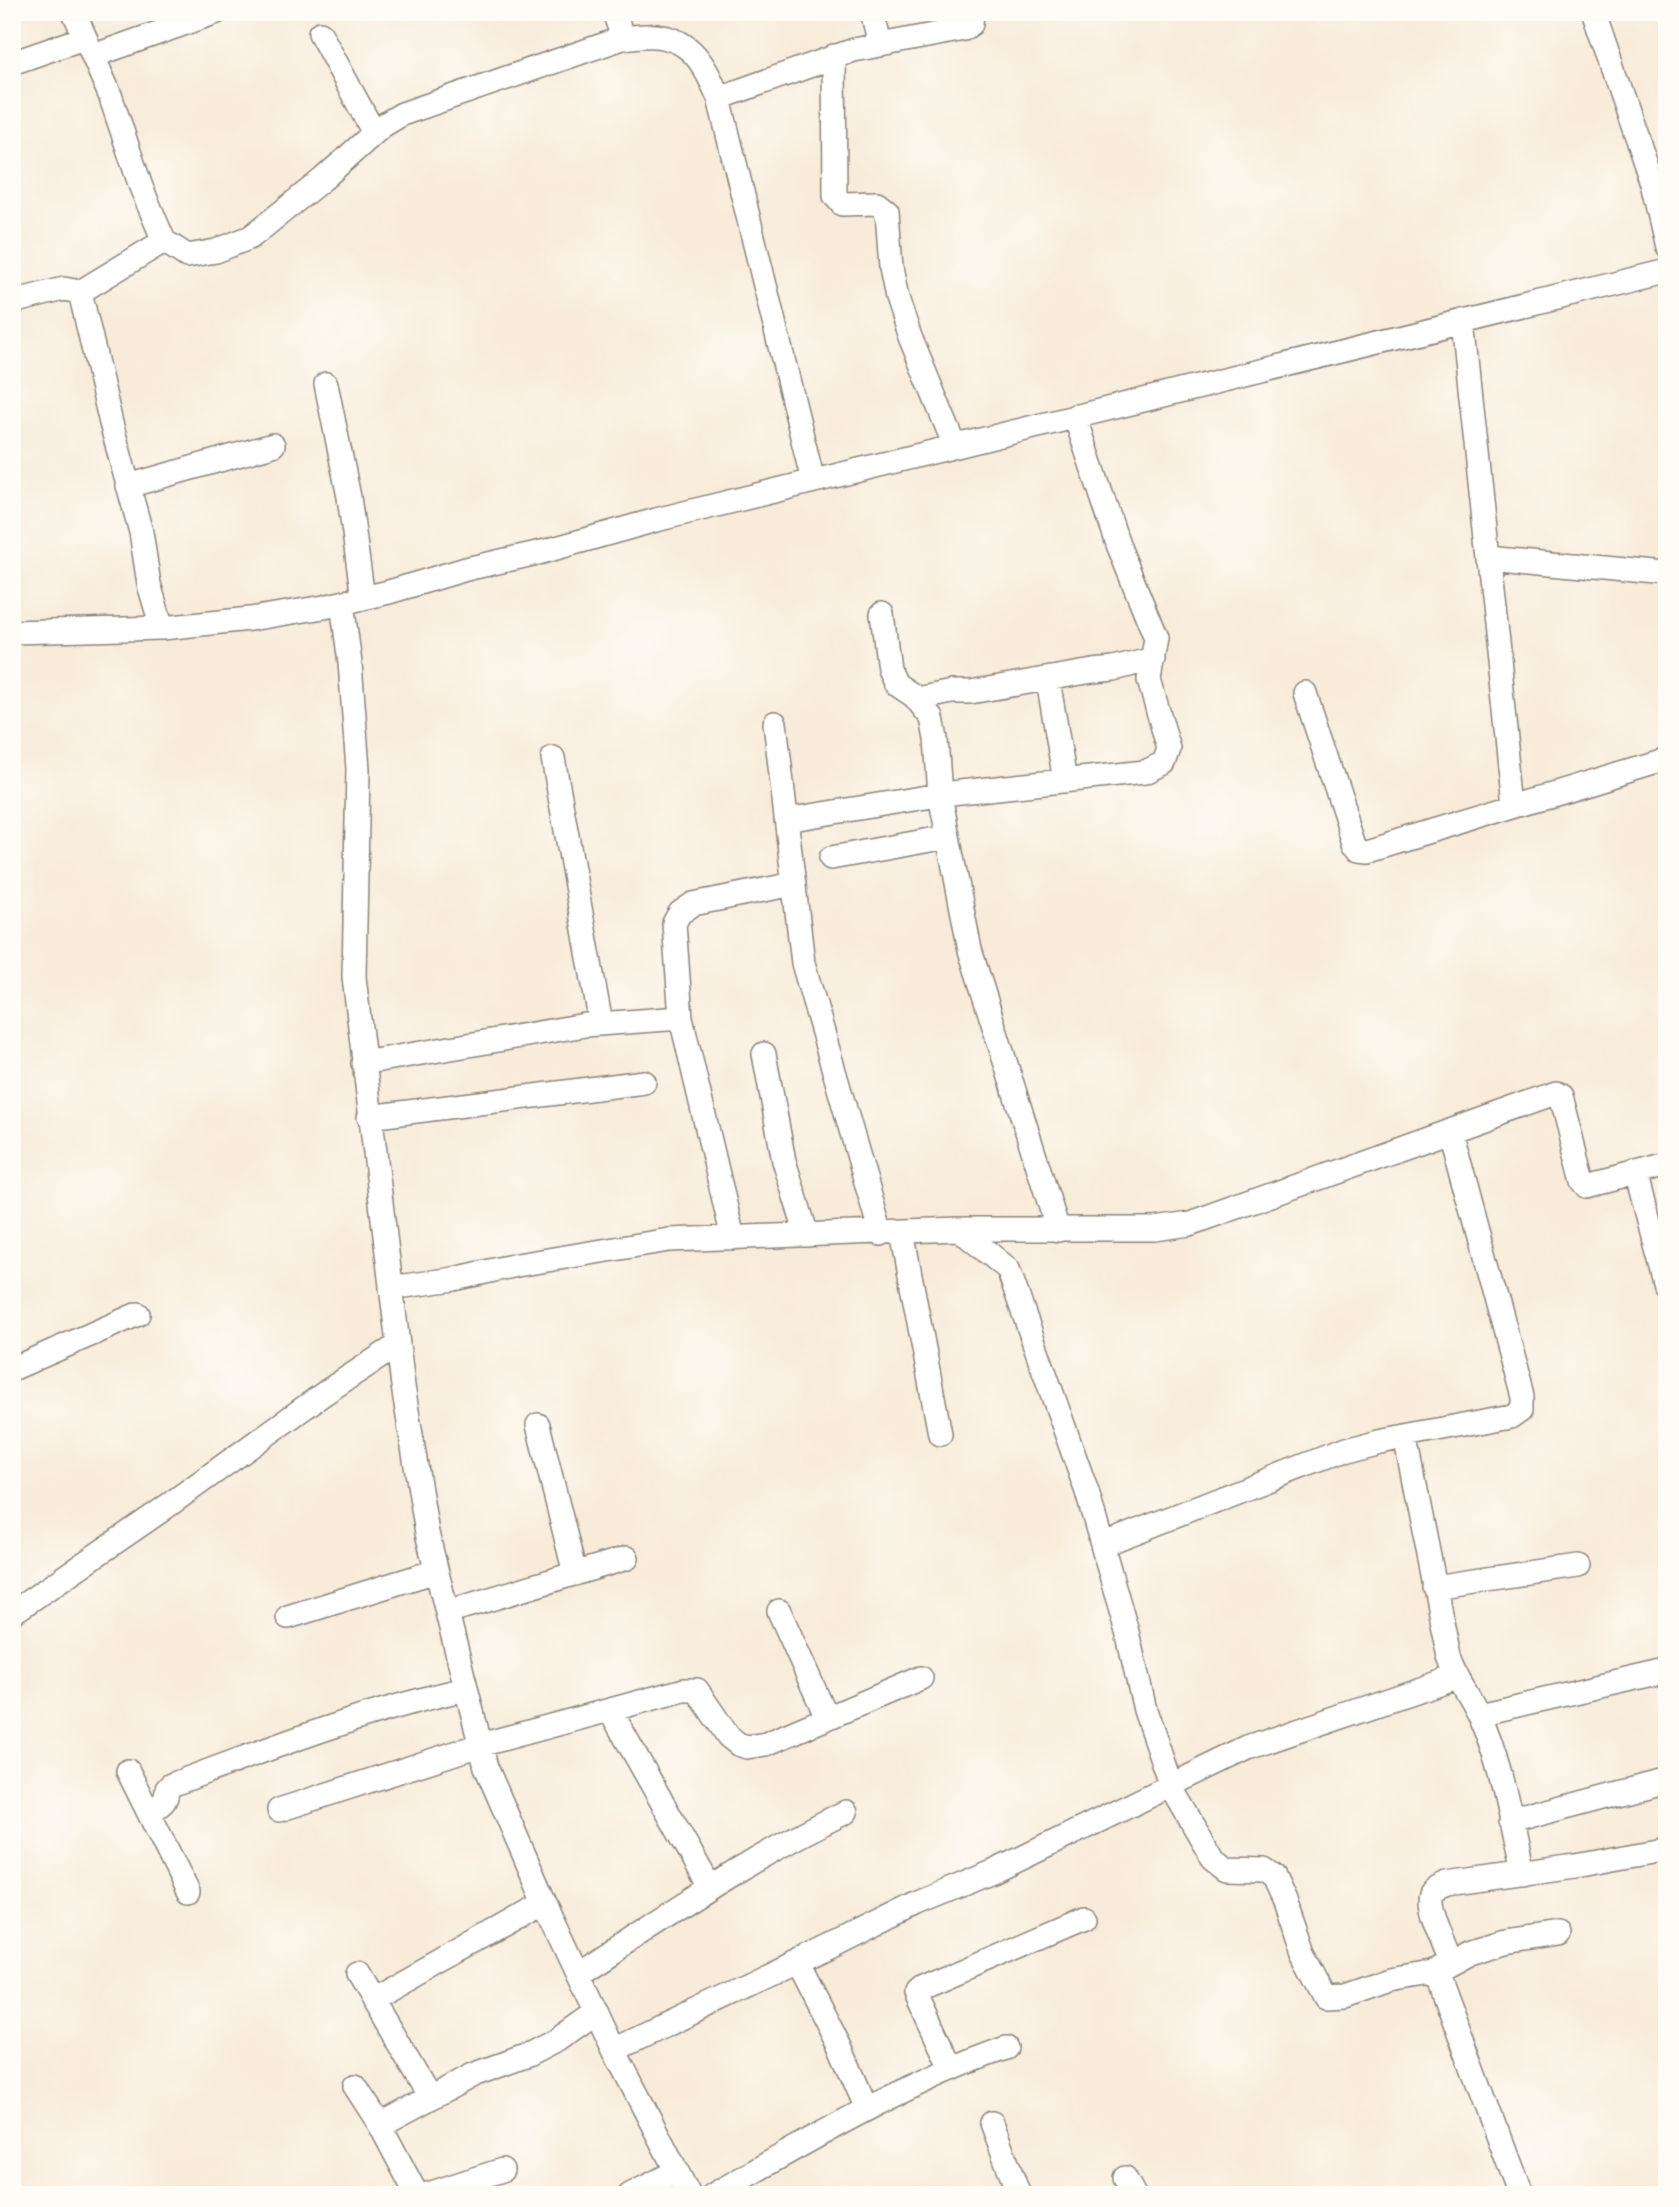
<svg xmlns="http://www.w3.org/2000/svg" width="1679" height="2207" viewBox="0 0 1679 2207" font-family="Mynerve,sans-serif">
<style>
.lines{fill:none;stroke-linecap:round;stroke-linejoin:round}
.minor-casing{stroke:#8a847a;stroke-width:26}
.minor{stroke:#fff;stroke-width:23}
</style>
<rect width="100%" height="100%" fill="#fdfcf7"/>
<filter id="ink" filterUnits="userSpaceOnUse"><feTurbulence type="fractalNoise" baseFrequency=".0143" numOctaves="2"/><feDisplacementMap in="SourceGraphic" scale="14" xChannelSelector="R" yChannelSelector="G"/><feConvolveMatrix kernelMatrix="1 2 1 2 8 2 1 2 1" color-interpolation-filters="sRGB"/></filter>
<filter id="wash" filterUnits="userSpaceOnUse"><feTurbulence type="fractalNoise" baseFrequency=".00686" numOctaves="4" result="noise"/><feDisplacementMap in="SourceGraphic" scale="28" xChannelSelector="R" yChannelSelector="G"/><feGaussianBlur stdDeviation="1.57" result="paint"/><feColorMatrix in="noise" values="0 0 0 0 0 0 0 0 0 0 0 0 0 0 0 0 0 1.4 0 .05"/><feComposite in="paint" operator="in"/></filter>
<g filter="url(#wash)">
<rect width="100%" height="100%" fill="#f8ebd9"/>
</g>
<g filter="url(#ink)">
<g class="lines">
<defs>
<path id="minor" d="M74 12 110 95 141 187 164 241 80 292
M614 12 623 38
M872 12 880 44
M1595 17 1652 183 1667 247
M320 33 374 133
M93 56 217 12
M834 56 835 196 842 204 877 203 887 211 891 268 897 298 910 337 955 446
M12 63 84 38
M719 98 854 50 964 29 971 24 972 12
M164 241 187 256 216 251 251 237 323 179 382 126 402 114 623 38C633 37 645 35 656 36 693 39 706 68 719 98L813 481
M12 302 64 289 80 292 111 423 141 532 149 584 162 628 250 619 324 607 389 592 466 569 542 552 656 520 1667 271
M1463 321 1514 804
M326 384 349 497 363 598
M128 486 273 445
M1488 557 1667 574
M342 603 350 663 358 769 354 977 403 1386 427 1533 486 1767 545 1903 614 2050 689 2195
M882 614 889 669 896 684 914 696 932 718 936 739 940 795 970 950 1058 1230
M12 632 162 628
M1048 680 1065 781
M1305 693 1354 842 1359 849 1367 850 1667 759
M917 699 952 692H970L1093 671 1114 669 1153 659
M775 723 803 963 881 1234
M553 758 601 1024
M786 820 951 793 1145 772 1164 763 1169 749 1149 680 1156 638 1119 547 1075 416
M831 858 947 837
M764 1054 784 1161 807 1235
M363 1063 585 1025 681 1018
M369 1117 644 1082
M1635 1173 1665 1284
M959 1229H1155L1190 1224 1556 1093 1561 1096 1583 1181 1587 1186 1667 1165
M902 1232 940 1434
M733 1238 681 1018 674 923 680 913 693 904 794 884
M391 1288 454 1279 517 1265 669 1240 959 1229 1008 1269 1087 1492 1127 1632 1145 1710 1171 1786 1213 1858 1227 1869 1264 1870 1274 1877 1285 1901 1303 1953 1326 1997 1345 1996 1391 1980 1433 1973 1470 1953 1506 1942 1558 1934
M12 1369 138 1314
M538 1425 575 1574
M1405 1436 1449 1657C1456 1679 1470 1694 1479 1715 1502 1765 1510 1821 1522 1874
M1102 1545 1344 1450 1379 1441 1512 1416 1522 1409V1397L1450 1131
M1434 1587 1578 1566
M779 1611 827 1718
M447 1612 627 1558
M12 1613 159 1512 326 1392 398 1345
M288 1617 436 1571
M610 1710 710 1887
M1479 1714 1667 1671
M128 1771 188 1892
M279 1810 480 1745 684 1690H697L728 1736 738 1744 747 1747 766 1744 921 1678
M149 1812C160 1805 167 1803 167 1789L171 1785C268 1749 365 1711 466 1689
M1510 1822 1667 1780
M797 1963 840 2047 867 2109
M1451 1963C1446 1949 1423 1903 1432 1892 1436 1888 1443 1886 1447 1884L1575 1866 1667 1849
M578 1973C666 1916 751 1857 846 1812
M1433 1973 1440 1981 1519 2195
M357 1974 430 2098
M372 2000 545 1903
M614 2050 834 1945 918 1903 993 1872 1248 1748 1456 1677
M951 2068 916 1993 922 1988 1084 1918
M355 2086 380 2125 417 2195
M992 2123 1019 2195
M380 2125 473 2075 528 2055 557 2040 597 2012
M1125 2178 1134 2195
M425 2195 502 2170
M630 2195 677 2171
M713 2195C808 2141 902 2084 1006 2048"/>
</defs>
<use href="#minor" class="minor-casing"/>
<use href="#minor" class="minor"/>
</g>
</g>
<rect width="1679" height="2207" fill="none" stroke="#fdfcf7" stroke-width="42"/>
</svg>
